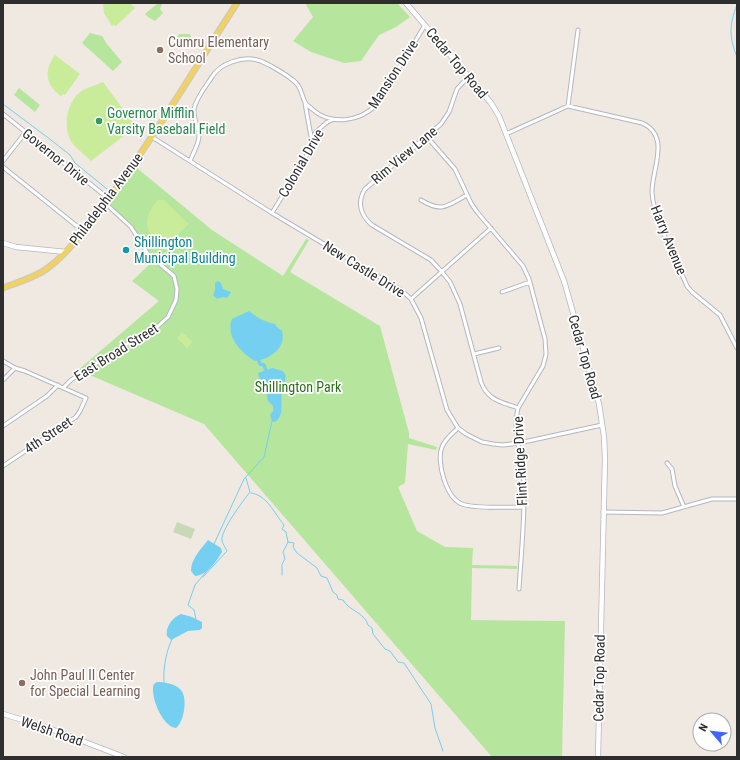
<svg xmlns="http://www.w3.org/2000/svg" width="740" height="760" viewBox="0 0 740 760" font-family="'Roboto Condensed',sans-serif">
<style>
.green{fill:#b6e59e}
.cemetery{fill:#c8d9b8}
.pitch{fill:#c9ec9a}
.water{fill:#75cff0}
.lines{fill:none;stroke-linecap:round;stroke-linejoin:round}
.stream{stroke:#75cff0;stroke-width:1}
.canal{stroke:#75cff0;stroke-width:3.5}
.street-casing{stroke:#b4b7c1;stroke-width:5}
.secondary-casing{stroke:#b4b7c1;stroke-width:6}
.primary-casing{stroke:#c9c9c9;stroke-width:7}
.street{stroke:#fff;stroke-width:3}
.secondary{stroke:#fff;stroke-width:4.5}
.primary{stroke:#f2d163;stroke-width:5}
.education-dot{fill:#8d6e63;stroke:#fff;stroke-width:1.5}
.leisure-dot{fill:#2e9e5b;stroke:#fff;stroke-width:1.5}
.culture-dot{fill:#0f9aa8;stroke:#fff;stroke-width:1.5}
.labels{text-anchor:middle;stroke-width:3.5;stroke-linejoin:round;paint-order:stroke}
.education-label{font-size:14px;fill:#785e54;stroke:#fff;text-anchor:start}
.street-label{font-size:14px;fill:#2e2e2e;stroke:#fff}
.leisure-label{font-size:14px;fill:#27864d;stroke:#fff;text-anchor:start}
.culture-label{font-size:14px;fill:#0d838f;stroke:#fff;text-anchor:start}
.park-label{font-size:14px;fill:#2c6e1b;stroke:#fff}
</style>
<rect width="100%" height="100%" fill="#efe9e1"/>
<path class="green" d="M158 3 162 4 160 9 163 13 155 21C151 18 148 18 145 14Z
M305 3H397L410 17 396 27 379 35 361 61 344 63 311 52 293 41 313 17Z
M90 33 102 36 107 44 122 62 113 71 82 43Z
M179 34H190L191 37 189 45 186 48 183 46 177 37Z
M19 88 40 105 35 112 14 95Z
M137 168 212 230 283 276 306 239 309 240 290 272 380 326 409 433V438L437 447 436 450 408 444 405 483 398 487 417 531 445 547 473 548 472 565 517 566V569L472 568 471 620 565 621 562 757H492L204 424 78 370 159 301 132 281 154 260 133 231 108 206Z"/>
<path class="cemetery" d="M177 522 195 529 191 539 173 532Z"/>
<path class="pitch" d="M103 3H130L135 8 116 26 114 25 112 26 104 13Z
M55 55 80 74 65 95 63 94 61 96C46 85 43 71 55 55Z
M103 82 134 124V128L91 161C85 155 78 150 73 144 61 128 67 100 83 90 89 87 97 85 103 82Z
M158 200H164L189 224 165 247C144 234 141 219 158 200Z
M182 332 193 342 187 348 177 338Z"/>
<path class="water" d="M218 281 221 283 223 289 231 292 227 298 223 297 217 299 213 295 215 290V283Z
M249 311C258 318 264 322 275 324L277 327 282 331C285 343 278 352 268 357 264 360 259 359 255 361 242 353 225 337 232 319Z
M272 368 283 371 286 376C285 381 283 386 282 391 280 400 285 418 274 422L272 421 270 415 273 411V406L268 401 266 392 259 377 258 373Z
M208 540 221 548 222 552C217 561 206 576 195 576L191 571C191 559 201 549 208 540Z
M181 614 192 617 202 622V628L200 630 188 631 171 640 167 636C165 627 173 617 181 614Z
M157 682C165 682 176 684 181 690 188 698 184 722 176 728 163 728 149 695 154 684Z"/>
<g class="lines">
<path class="stream" d="M737 5C729 24 729 38 737 57
M3 104 51 140 70 155 75 163 107 189
M251 493C267 495 274 513 284 525L282 529 286 532 288 542 283 552 285 559 282 564V575
M288 542 294 543 293 547 297 553 317 568 321 576 327 578 333 592 337 595 338 599 343 600C348 610 365 613 368 625L372 628 373 634 385 649 390 651 398 662 404 663 431 704 435 728 443 751
M214 544 244 479 264 457 272 421
M203 577 227 551C225 547 222 543 222 540 221 530 243 501 250 492L246 478
M196 619 194 610 188 605 195 585 211 566
M164 683C163 668 166 652 172 639"/>
<path class="canal" d="M258 359 260 364 264 365 266 371"/>
<defs>
<path id="street" d="M468 77 457 89 449 112 441 124 365 189C357 202 360 215 372 225L431 260 442 272 450 282 460 304 481 382C488 401 502 402 518 408
M305 103 312 142
M568 106 642 123C671 136 652 168 652 192 653 218 677 262 687 286L692 292 720 315 737 348
M3 114 109 199
M506 134 568 106 578 30
M152 137 272 213 401 290 411 299 421 318 447 410 458 428 466 434 482 442 493 444 503 445 519 443 602 425
M427 137 455 169 471 203 477 212 523 266 529 279 545 339 546 354 543 366 518 408C512 433 523 459 524 484 525 519 521 554 519 589
M3 161 25 133
M190 161C193 153 199 144 199 136 198 126 193 118 194 109 196 98 206 86 212 77 220 63 243 56 257 60 266 62 287 75 294 81 302 87 301 95 305 102 306 105 310 107 312 109 331 126 360 122 377 104L425 25
M3 167 83 231
M421 200C442 213 447 206 467 195
M272 213 305 159 316 132 326 123 333 119
M502 292 530 282
M411 299 491 228
M474 354 499 348
M3 361 15 368 25 371 86 398 80 411 76 417 3 466
M3 380 15 368
M63 388 71 380 118 349 156 328 168 317 176 300 177 289 174 276 148 254 131 227 105 203
M3 426 47 396 58 385
M458 428C452 434 445 439 442 447 436 461 446 498 462 504 474 509 509 507 523 507
M667 463 672 469 675 486 684 507
M603 512 662 513 712 499H737"/>
<path id="secondary" d="M406 3 491 103 499 116 564 281 599 404 604 437 605 458 598 757
M3 243 16 247 66 252
M3 714 43 726 124 757"/>
<path id="primary" d="M3 288C16 283 33 278 45 270 67 255 83 231 100 210 150 145 192 72 237 3"/>
</defs>
<use href="#street" class="street-casing"/>
<use href="#secondary" class="secondary-casing"/>
<use href="#primary" class="primary-casing"/>
<use href="#street" class="street"/>
<use href="#secondary" class="secondary"/>
<use href="#primary" class="primary"/>
</g>
<g class="education-dot">
<circle cx="160" cy="50" r="4"/>
<circle cx="22" cy="683" r="4"/>
</g>
<circle class="leisure-dot" cx="99" cy="121" r="4"/>
<circle class="culture-dot" cx="126" cy="250" r="4"/>
<g class="labels">
<g class="education-label">
<text x="168" y="47">Cumru Elementary<tspan x="168" dy="16">School</tspan></text>
<text x="30" y="680">John Paul II Center<tspan x="30" dy="16">for Special Learning</tspan></text>
</g>
<g class="street-label">
<text transform="translate(457 63) rotate(50)" y="5">Cedar Top Road</text>
<text transform="translate(393 74) rotate(-57)" y="5">Mansion Drive</text>
<text transform="translate(404 155) rotate(-40)" y="5">Rim View Lane</text>
<text transform="translate(56 157) rotate(39)" y="5">Governor Drive</text>
<text transform="translate(301 163) rotate(-60)" y="5">Colonial Drive</text>
<text transform="translate(106 199) rotate(-53)" y="5">Philadelphia Avenue</text>
<text transform="translate(669 240) rotate(68)" y="5">Harry Avenue</text>
<text transform="translate(364 269) rotate(32)" y="5">New Castle Drive</text>
<text transform="translate(116 352) rotate(-32)" y="5">East Broad Street</text>
<text transform="translate(585 357) rotate(74)" y="5">Cedar Top Road</text>
<text transform="translate(48 435) rotate(-34)" y="5">4th Street</text>
<text transform="translate(520 461) rotate(-93)" y="5">Flint Ridge Drive</text>
<text transform="translate(599 678) rotate(-89)" y="5">Cedar Top Road</text>
<text transform="translate(52 731) rotate(19)" y="5">Welsh Road</text>
</g>
<g class="leisure-label">
<text x="107" y="118">Governor Mifflin<tspan x="107" dy="16">Varsity Baseball Field</tspan></text>
</g>
<g class="culture-label">
<text x="134" y="247">Shillington<tspan x="134" dy="16">Municipal Building</tspan></text>
</g>
<g class="park-label">
<text x="298" y="392">Shillington Park</text>
</g>
</g>
<rect width="740" height="760" fill="none" stroke="#2e2e2e" stroke-width="8"/>
<g transform="translate(712 732) rotate(298)"><circle r="19" fill="#ffffff" stroke="#ababab"/>
<path d="M0-3L7 15L0 10L-7 15Z" fill="#4264fb"/>
<text y="-6" font-size="11" font-weight="bold" text-anchor="middle" fill="#2e2e2e">N</text>
</g>
</svg>
